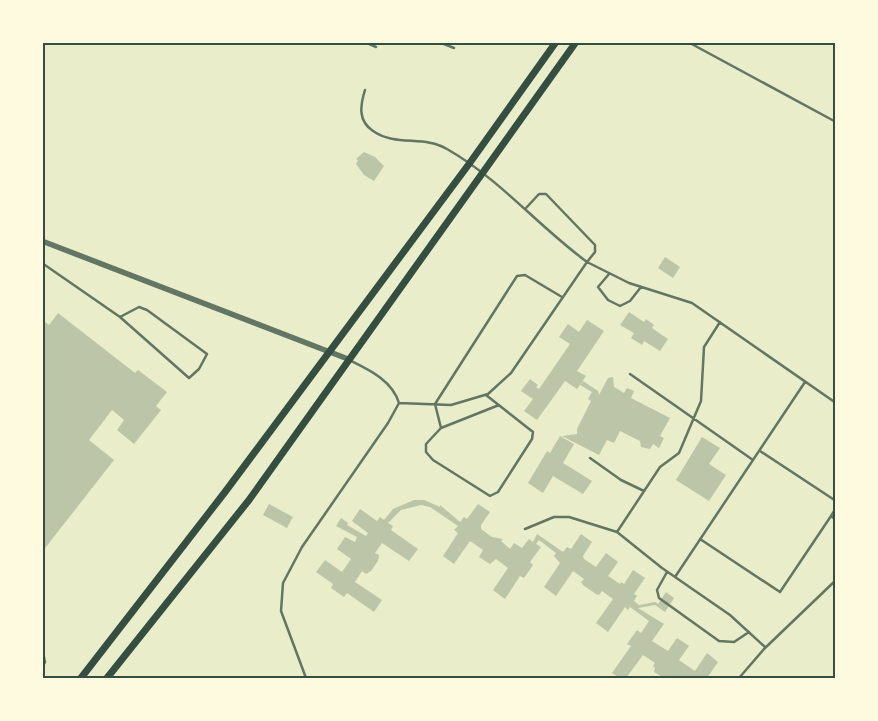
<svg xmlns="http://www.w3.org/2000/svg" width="878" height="721" viewBox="0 0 878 721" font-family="Rubik,sans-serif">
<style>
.building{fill:#bcc5a7}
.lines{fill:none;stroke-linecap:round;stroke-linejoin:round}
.service{stroke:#617663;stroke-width:2.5}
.tertiary{stroke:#617663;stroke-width:5.5}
.primary{stroke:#344e41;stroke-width:7}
.neatline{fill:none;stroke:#344e41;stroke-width:2}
</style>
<rect width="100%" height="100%" fill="#e9edc9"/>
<path class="building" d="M364 152 375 157 384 166 374 181 364 175 356 164 358 160 356 159Z
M665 257 680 267 673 278 658 268Z
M629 312 644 322 646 319 654 325 652 328 668 339 660 351 644 341 642 345 631 338 634 333 620 325Z
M58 313 135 373 138 370 167 392 156 406 161 410 134 444 117 430 124 420 112 410 89 440 114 460 42 552V320L49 325Z
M587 320 604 331 577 371 586 376 577 389 565 381 537 420 524 411 533 399 521 391 530 379 538 385 536 387 539 389 570 344 559 337 568 324 579 332Z
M613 377 614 387 624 393 627 388 634 391 631 398 670 418 660 436 664 438 659 448 653 444 650 449 641 447 640 441 620 431 614 443 607 440 599 455 562 436 577 434V429L591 401 588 399 592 392 580 385 583 381 598 391 599 395 608 378Z
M560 436 574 444 563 463 592 481 583 494 553 476 543 493 528 483 547 451 550 453Z
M702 437 720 448 709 464 726 475 709 501 676 480Z
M414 500H424L440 507V505L460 522 464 517 467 519 478 504 490 512 481 525V529L492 537 503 539 501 541 510 549 514 543 522 548 529 539 533 542 537 534 563 552 567 547 571 549 581 534 592 542 583 556 584 559 596 567 606 553 618 562 608 576 620 584 621 582 624 584 633 570 645 578 634 594 637 596 634 601 639 605 655 602 658 604 666 592 674 598 665 612 655 605 638 608 664 624 652 641 668 651 677 638 689 646 679 660 695 671 707 653 718 662 707 678H677L673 676 672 678H664L654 672 655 668 653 666 655 663 643 655 626 678H620L612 673 631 646 627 644 637 630 641 633 649 621 630 607 628 610 625 607 608 632 596 623 613 599 602 591 599 595 596 594 583 585 581 582 584 579 573 571 556 596 544 587 560 563 554 556 556 553 539 540 536 544 541 547 530 562 533 565 524 578 520 576 505 599 493 590 508 568 496 559 490 564 479 557 483 550 470 541 454 564 443 556 458 533 454 530 458 526 430 507 421 505 401 510 388 523 393 526 391 530 418 549 409 561 382 543 375 553 379 555 378 561 371 571 366 574 362 571 355 582 382 600 374 612 347 593 344 597 331 588 333 584 316 572 325 560 342 572 351 559 337 549 345 537 355 542 357 537 336 526 341 518 348 523 347 525 366 536 368 533 352 521 360 509 377 521 380 517 384 520 393 509Z
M269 504 293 517 287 528 263 515Z"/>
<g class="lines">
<path class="service" d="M365 42 376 47
M439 42 454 48
M688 42 836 122
M365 90C360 106 358 121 373 131 396 147 424 135 447 149 501 180 538 226 587 262L511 373 488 394 451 405 399 403
M526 208 539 194H546L595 245V252L587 262 629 283 692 303 836 403
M42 263 120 317 189 378 199 369 207 354 147 310 139 307 120 317
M609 274 598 287 608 300 620 306 630 301 641 287
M630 374 753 460
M486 395 533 432 532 439 498 492 490 496 433 460 426 452V444L441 428 435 404 517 276 525 275 562 297
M441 428 499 405
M760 451 836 501
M590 458 621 480 644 491
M831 516 836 508
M525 529 554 517H569L617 532 662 568 730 615 765 647
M617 532 660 467 679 453 701 401 704 347 720 322
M700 539 780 592 831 516 836 520
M667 572 657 590 659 598 719 641 734 642 749 632
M675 577 805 382
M42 648 45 662 42 668
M306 678 281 611 283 583 302 547 388 423 399 403C392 380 369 370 349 360
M739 678 764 649 836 580"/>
<path class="tertiary" d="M42 241 348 359"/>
<path class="primary" d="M81 678 225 492 469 164 556 42
M107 678 249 500 576 42"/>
</g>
<rect width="878" height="721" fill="none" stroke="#fefae0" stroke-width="88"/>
<rect x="44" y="44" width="790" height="633" class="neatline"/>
</svg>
